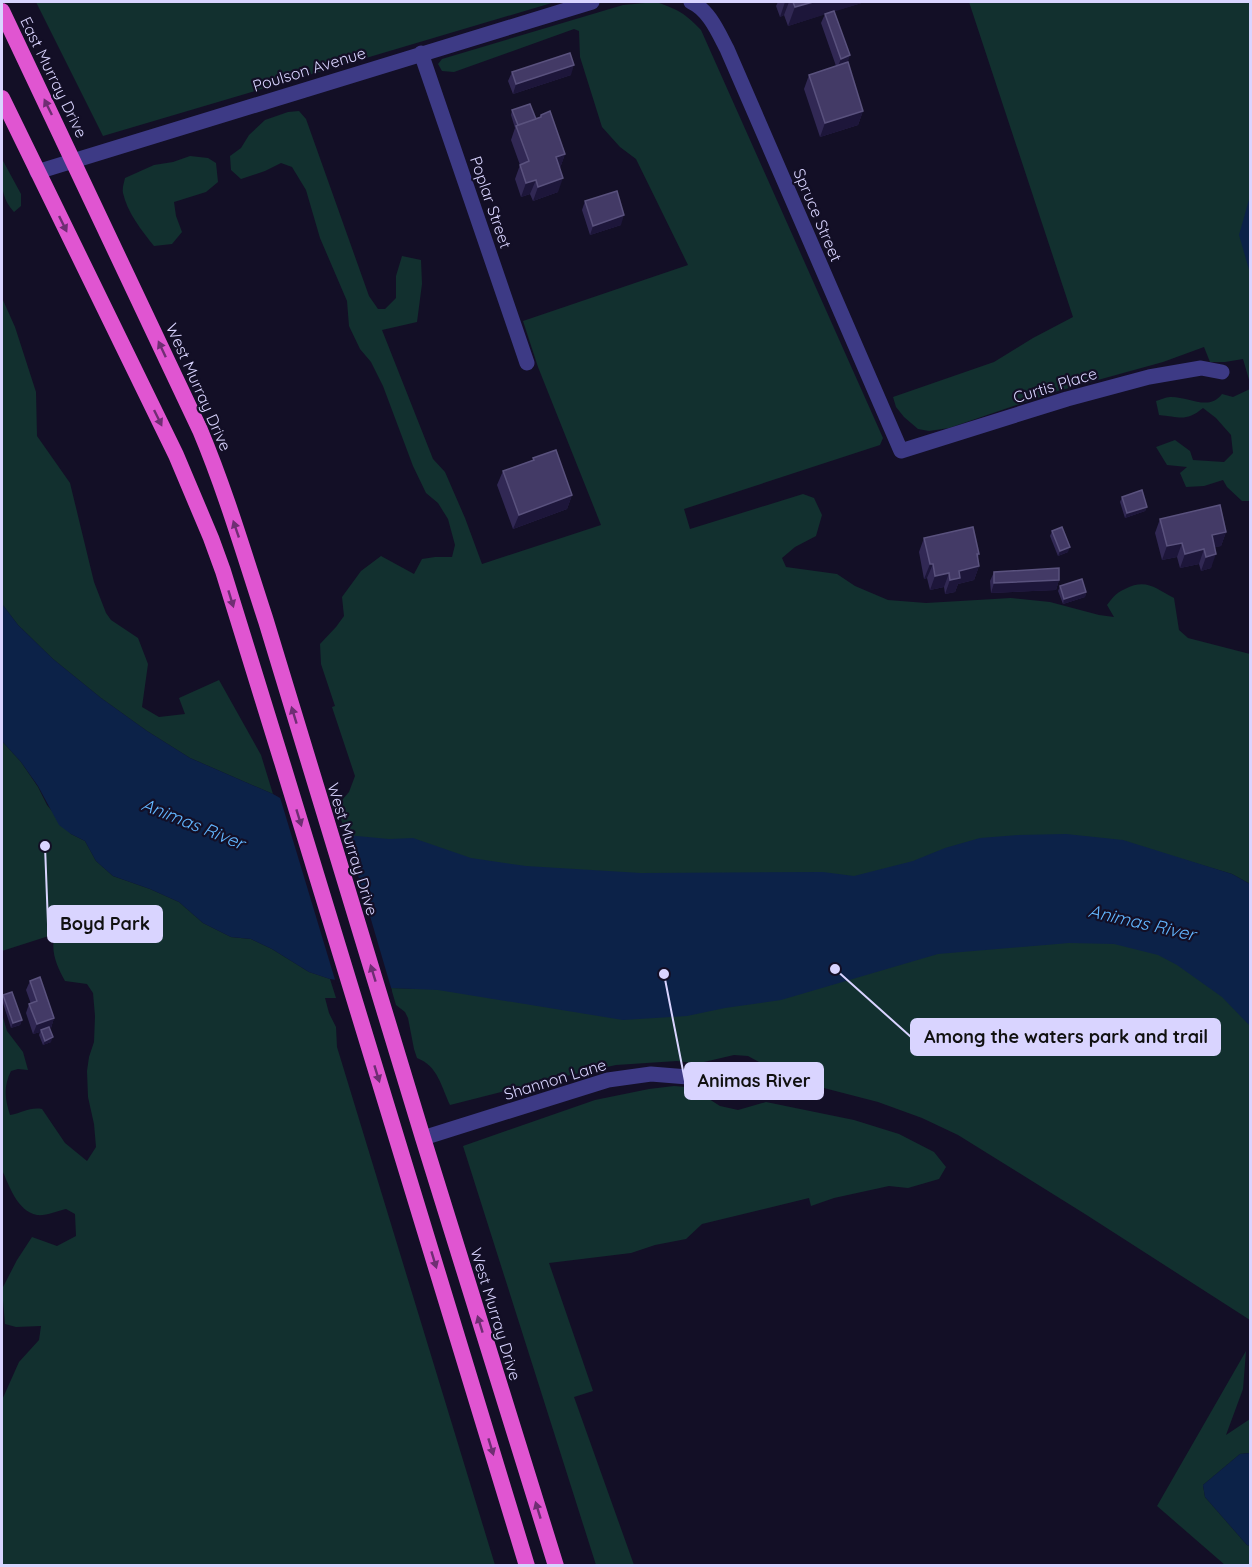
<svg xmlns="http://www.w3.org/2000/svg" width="1252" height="1567" viewBox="0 0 1252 1567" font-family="Quicksand,sans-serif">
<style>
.green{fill:#12302f}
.water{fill:#0c2248}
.pier{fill:#130f26}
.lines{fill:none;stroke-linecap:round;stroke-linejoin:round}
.minor{stroke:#3d3a85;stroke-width:15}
.trunk{stroke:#e055d1;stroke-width:16}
.wall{fill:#312854}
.shaded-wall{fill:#1d163a}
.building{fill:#433a66;stroke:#5a527e;stroke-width:1.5}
.oneway{fill:#6f2e73}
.labels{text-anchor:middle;stroke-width:4.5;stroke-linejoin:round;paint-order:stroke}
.street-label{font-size:16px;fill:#d9d4ff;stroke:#130f26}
.water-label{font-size:18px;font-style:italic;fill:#62b6ff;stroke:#130f26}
.leader{fill:none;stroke:#d9d4ff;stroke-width:2}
.callout-dot{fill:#d9d4ff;stroke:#130f26;stroke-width:2}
.callout{fill:#d9d4ff;stroke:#d9d4ff;stroke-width:2}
.callout-label{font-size:18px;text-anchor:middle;font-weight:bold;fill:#111}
</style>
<rect width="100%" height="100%" fill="#130f26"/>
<path class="green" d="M36 2H555L103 136Z
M656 2C677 9 685 13 701 30L883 438 880 445 684 509 690 529 803 494 814 498 822 515 816 536 795 547 782 558 786 567 837 574 855 586 888 600 926 603 1011 598 1050 602 1099 615 1114 617 1107 605C1113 597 1116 593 1125 589 1146 578 1155 588 1174 598L1179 630 1188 638 1250 654V884L1232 874 1175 857 1250 903V1320L1085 1214 958 1135 922 1118 878 1102 820 1087 773 1079 759 1062 748 1056 734 1055 704 1062 693 1063 677 1061 616 1065 548 1080 450 1105C441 1086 438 1066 417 1058L414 1049 408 1018 405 1012 396 1005 391 988 426 989 346 835 337 806 349 792 355 776 332 707 335 706 321 664 320 644 336 627 344 616 342 597 361 571 381 556 414 574 422 559 435 557H452L455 545 448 519 438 503 426 493 413 466 383 386 371 362 360 349 349 326 347 301 320 238 306 190 292 167 281 163 265 171 241 179 231 170 230 156 241 148 249 135 265 120 288 112 299 111 306 119 369 296 378 309H385L396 298V276L402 256 421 260 422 284 417 322 382 330 433 459 445 472 465 518 482 564 601 525 538 367 523 321 688 265 636 159 620 147 602 127 580 57 579 31 574 29 454 72 442 71 438 64 442 59 623 5Z
M969 2H1250V196L1249 197V271L1250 273V383L1243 359 1225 362H1210L1204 347 1163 362 1058 391 949 428 929 431 918 429 904 417 896 407 893 397 994 362 1033 338 1073 317Z
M190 156 208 158 216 163 218 182 206 192 174 202 176 216 182 232 172 244 154 246C142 231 127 212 123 193 122 188 124 183 125 178L154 165 173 162Z
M2 159 21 194V206L14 212C0 197 1 180 2 159Z
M2 298 15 327 36 392 37 436 70 483 94 582 106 613 111 620 138 638 148 664 142 707 159 717 185 714 179 698 219 680 261 755 273 794 190 758 147 731 101 698 53 659 18 625 2 604Z
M1250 389V501H1242L1227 487 1223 480 1204 486 1186 487 1180 473 1187 467 1167 465 1156 447 1175 440 1190 451 1193 460 1224 462 1233 453 1231 435 1216 418 1203 408C1186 422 1180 417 1159 415L1156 401C1160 400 1166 397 1170 397 1188 396 1209 412 1222 394L1233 397Z
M2 741 21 762 38 787 47 805 71 834 85 841 96 861 113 876 150 889 179 902 203 923 231 937 251 939 272 949 309 972 330 979 336 998H325L329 1013 336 1027 337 1047 495 1565H2V1400L19 1362 39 1340 41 1326 16 1327 5 1324 2 1289 17 1260 32 1237 57 1246 76 1236 75 1214 66 1209C57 1211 46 1216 37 1215 17 1211 9 1185 2 1170V1014L7 1031 23 1052 28 1070 18 1069 11 1071C3 1087 5 1099 10 1115 23 1113 29 1107 42 1109L65 1143 87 1161 96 1147 94 1124 88 1097 87 1071 89 1057 94 1042 95 1016 93 993 87 984 65 981C57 966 50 952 55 934L2 951Z
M674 1086 686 1087 698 1092 720 1106 738 1110 766 1102 854 1120 899 1134 934 1152 946 1167 939 1179 908 1188 889 1186 834 1198 811 1206 809 1198 702 1224 686 1239 655 1245 631 1253 549 1263 593 1391 574 1397 634 1565H596L463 1146 595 1100 649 1089Z
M1246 1351 1243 1389 1226 1435 1250 1419V1453L1240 1454 1203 1485 1205 1497 1247 1545 1250 1546V1565H1225L1157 1506Z"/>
<path class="water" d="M1250 196V273L1239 235Z
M2 604 18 625 53 659 101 698 147 731 190 758 273 794 346 835 389 839 413 838 471 858 526 866 641 873 823 872 854 876 913 861 945 848 980 838 1018 835 1066 834 1123 840 1232 874 1250 884V1026L1222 997 1177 965 1158 955 1114 944 1069 943 938 954 781 1000 725 1008 687 1016 623 1020 438 990 391 988 330 979 309 972 272 949 251 939 231 937 203 923 179 902 150 889 113 876 96 861 85 841 71 834 59 825 38 786 21 762 2 741Z
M1250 1453V1546L1247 1545 1205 1497 1203 1485 1240 1454Z"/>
<path class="pier" d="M279 794 345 831 392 991 336 983Z"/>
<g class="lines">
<path class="minor" d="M691 2C709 10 718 32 727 49L901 451 1067 399 1149 377 1201 368 1222 372
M421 53 527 363
M37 172 592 2
M423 1138 608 1080 651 1074 737 1081"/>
<path class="trunk" d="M2 11 200 430C226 492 245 557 266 621L423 1138 556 1566
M2 98 176 455 211 538 223 571 282 762 527 1566"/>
</g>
<path class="wall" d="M778 2H865L834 11 847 63 863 111 858 125 820 137 804 89 809 75 836 66 821 23 825 14 788 26 784 15 780 17 776 6Z
M512 72 571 75 513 94 508 81Z
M512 110 536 119 539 118 541 115 565 154 560 168 558 192 533 201 530 194 521 197 515 179 520 165 511 140 515 128 511 115Z
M585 201 621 225 590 235 582 210Z
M533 458 572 495 567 509 513 529 497 485 503 471 533 460Z
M1122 497 1147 507 1145 511 1125 518 1120 502Z
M1160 519 1226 532 1221 546 1215 547 1211 568 1201 571 1199 564 1180 568 1177 557 1162 560 1155 533Z
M1052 531 1068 552 1058 556 1050 536Z
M924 538 979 554 978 558 979 566 974 580 958 584 955 592 945 594 944 587 930 590 927 578 924 579 919 552Z
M994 572 1059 580 1056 590 991 593 990 581Z
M1060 586 1086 592 1085 597 1063 604 1058 591Z
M30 981 54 1018 51 1028H50L51 1042 43 1045 39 1035 40 1032 33 1034 26 1013 29 1004H31L26 990Z
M3 995 22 1020 20 1025 11 1028 2 1000Z"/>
<path class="shaded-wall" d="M785 2H789L784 15 780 17Z
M813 2H865L788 26 795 7Z
M850 55 847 65 837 68 841 59Z
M574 65 571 75 513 94 516 84Z
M863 111 858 125 820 137 825 123Z
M565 154 560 168 556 157Z
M563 178 558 192 533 201 538 187Z
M536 180 530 194 521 197 526 183Z
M624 215 621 225 590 235 593 226Z
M572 495 567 509 513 529 519 515Z
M1147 507 1145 511 1125 518 1127 513Z
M1226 532 1221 546 1207 549 1212 535Z
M1182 543 1177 557 1162 560 1167 546Z
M1070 547 1068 552 1058 556 1060 551Z
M1204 549 1199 564 1180 568 1185 554Z
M977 554H979L974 567 979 566 974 580 958 584 955 592 945 594 950 580 959 571Z
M1216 554 1211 568 1201 571 1206 557Z
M930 564H933L927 578 924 579Z
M949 573 944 587 930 590 935 576Z
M1059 580 1056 590 991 593 994 583Z
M1086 592 1085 597 1063 604 1064 599Z
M54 1018 51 1028 41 1031V1030L40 1032 33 1034 37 1024Z
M22 1020 20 1025 11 1028 13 1023Z
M53 1037 51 1042 43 1045 45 1041Z"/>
<path class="building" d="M793 2H813L795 7Z
M834 11 850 55 841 59 825 14Z
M570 53 574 65 516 84 512 72Z
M848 62 863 111 825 123 809 75Z
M530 104 536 119 518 125 512 110Z
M550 111 565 154 556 157 563 178 538 187 536 180 526 183 520 165 529 161 516 126 541 117V115Z
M617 191 624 215 593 226 585 201Z
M556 450 572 495 519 515 503 471 534 460 533 458Z
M1142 490 1147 507 1127 513 1122 497Z
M1220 505 1226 532 1212 535 1216 554 1206 557 1204 549 1185 554 1182 543 1167 546 1160 519Z
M973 527 979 554H977L979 566 959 571 960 578 950 580 949 573 935 576 933 564H930L924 538Z
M1062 527 1070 547 1060 551 1052 531Z
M1059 568V580L994 583V572Z
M1082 579 1086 592 1064 599 1060 586Z
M40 977 54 1018 37 1024 29 1004 37 1001 30 981Z
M12 992 22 1020 13 1023 3 995Z
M49 1027 53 1037 45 1041 41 1030Z"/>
<defs><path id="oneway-solid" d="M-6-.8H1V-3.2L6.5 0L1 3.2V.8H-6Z" transform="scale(1.5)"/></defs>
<g class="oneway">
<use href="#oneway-solid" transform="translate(48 107) rotate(-116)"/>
<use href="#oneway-solid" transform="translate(63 224) rotate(64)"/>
<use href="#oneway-solid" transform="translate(162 349) rotate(-115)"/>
<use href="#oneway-solid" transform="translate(158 418) rotate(64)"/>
<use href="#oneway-solid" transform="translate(236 529) rotate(-109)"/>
<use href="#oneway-solid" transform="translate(231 599) rotate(73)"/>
<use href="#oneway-solid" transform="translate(294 715) rotate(-107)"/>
<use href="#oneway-solid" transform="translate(299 818) rotate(73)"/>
<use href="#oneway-solid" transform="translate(373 973) rotate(-107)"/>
<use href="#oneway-solid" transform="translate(377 1074) rotate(73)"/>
<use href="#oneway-solid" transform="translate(434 1260) rotate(73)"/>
<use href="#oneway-solid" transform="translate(480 1324) rotate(-107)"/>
<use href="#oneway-solid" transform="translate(491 1447) rotate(73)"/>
<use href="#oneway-solid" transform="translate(538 1510) rotate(-107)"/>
</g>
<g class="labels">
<g class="street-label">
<text transform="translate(309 69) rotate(-17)" y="6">Poulson Avenue</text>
<text transform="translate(54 77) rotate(64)" y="6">East Murray Drive</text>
<text transform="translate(491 202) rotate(71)" y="6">Poplar Street</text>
<text transform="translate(818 215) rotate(67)" y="6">Spruce Street</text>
<text transform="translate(1055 385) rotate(-17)" y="6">Curtis Place</text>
<text transform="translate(199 387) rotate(66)" y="6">West Murray Drive</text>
<text transform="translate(353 849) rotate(73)" y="6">West Murray Drive</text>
<text transform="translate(555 1079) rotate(-17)" y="6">Shannon Lane</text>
<text transform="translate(496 1314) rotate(73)" y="6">West Murray Drive</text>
</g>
<g class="water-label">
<text transform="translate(193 824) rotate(22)" y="6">Animas River</text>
<text transform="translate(1142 923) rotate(13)" y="6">Animas River</text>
</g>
</g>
<path class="leader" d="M45 846L48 924M835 969L911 1037M664 974L685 1081"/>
<g class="callout-dot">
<circle cx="45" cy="846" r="6"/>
<circle cx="835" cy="969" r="6"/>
<circle cx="664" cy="974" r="6"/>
</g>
<g class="callout">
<rect x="48" y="906" width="114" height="36" rx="6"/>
<rect x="911" y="1019" width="309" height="36" rx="6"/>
<rect x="685" y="1063" width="138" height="36" rx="6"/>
</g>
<g class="callout-label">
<text x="105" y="930">Boyd Park</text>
<text x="1066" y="1043">Among the waters park and trail</text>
<text x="754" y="1087">Animas River</text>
</g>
<rect width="1252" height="1567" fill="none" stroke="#d9d4ff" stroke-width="6"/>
</svg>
